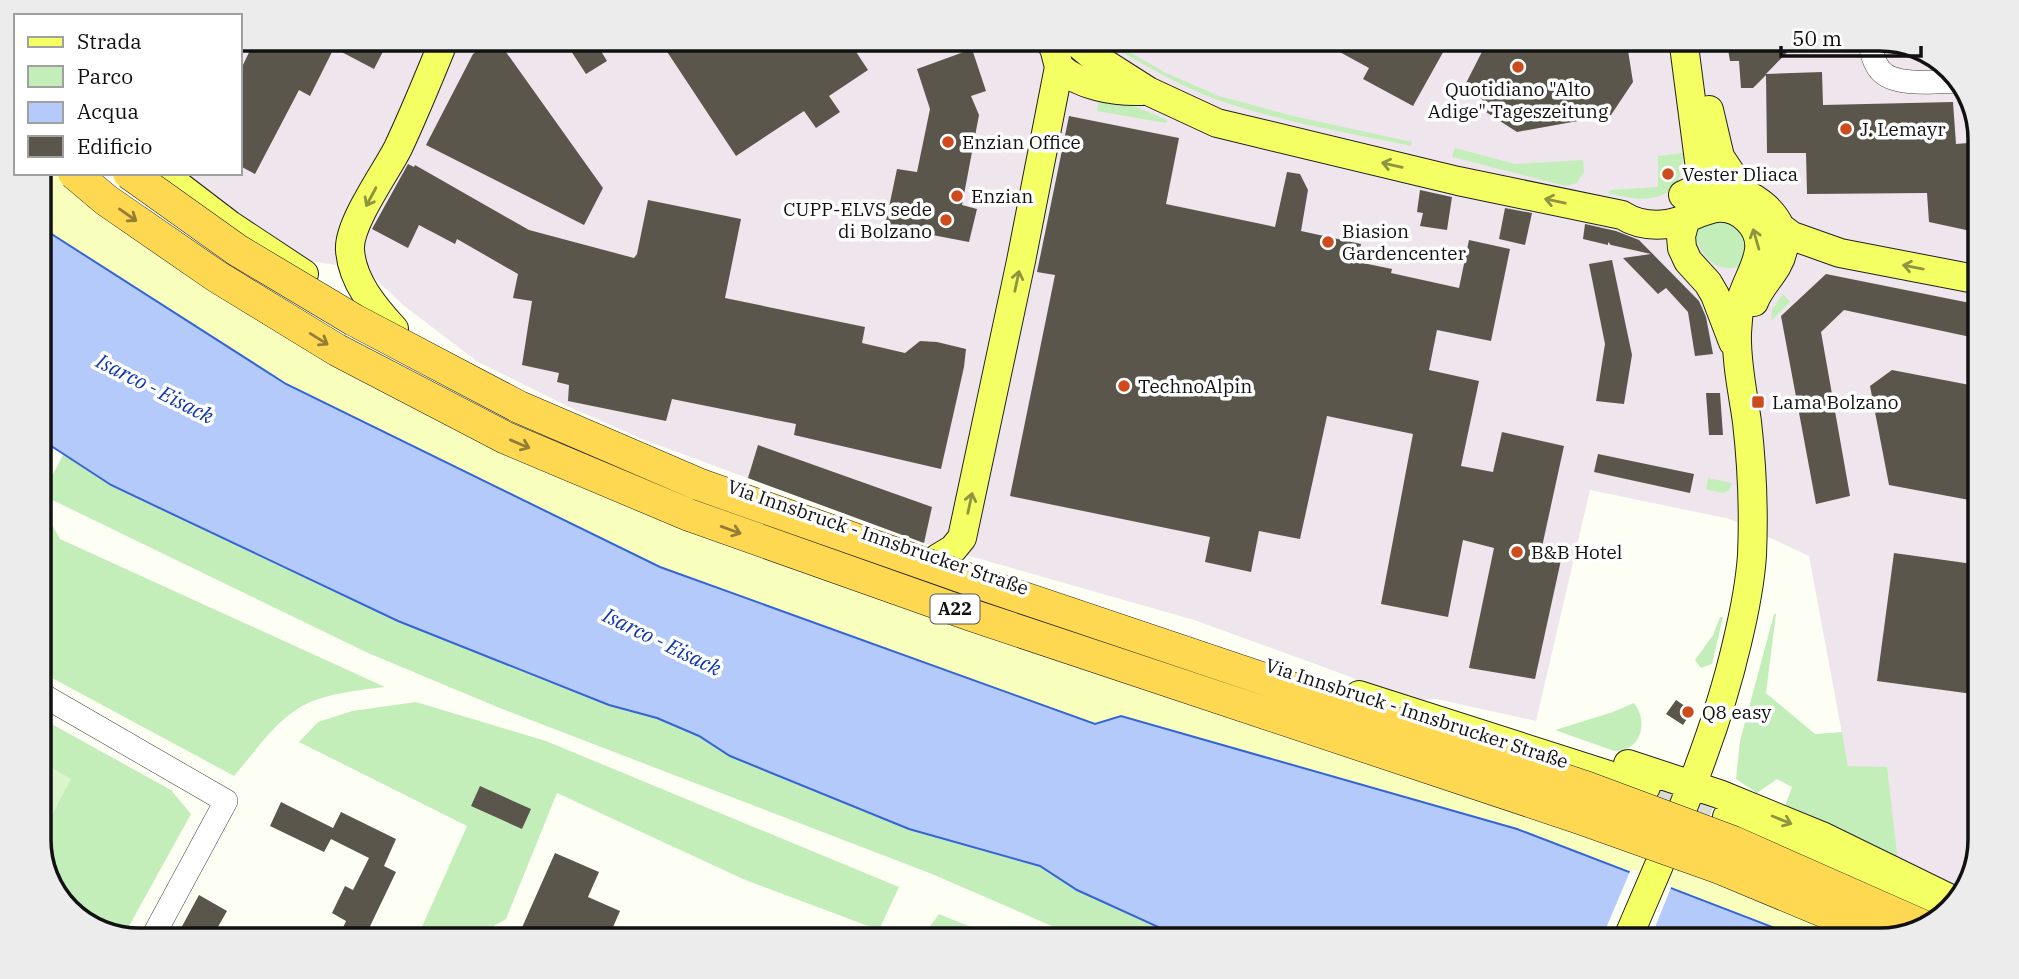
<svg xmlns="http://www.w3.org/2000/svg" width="2019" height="979" viewBox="0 0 2019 979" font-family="'IBM Plex Serif',serif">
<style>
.industrial{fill:#efe5ed}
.green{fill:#c4eeb9}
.sand{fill:#f8ffbc}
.pitch{fill:#daf4cc}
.water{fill:#b4cafb;stroke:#3564d8;stroke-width:2}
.pier{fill:#fefff4}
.building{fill:#5a564c}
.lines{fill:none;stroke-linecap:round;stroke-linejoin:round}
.major-tunnel{stroke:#dadbd2;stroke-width:28;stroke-dasharray:28 14;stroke-linecap:butt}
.minor-casing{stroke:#444;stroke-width:24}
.major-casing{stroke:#222;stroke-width:30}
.minor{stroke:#fff;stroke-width:23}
.major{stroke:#f4ff64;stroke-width:28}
.highway-bridge-casing{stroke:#222;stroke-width:33;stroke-linecap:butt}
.highway-bridge{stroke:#ffd852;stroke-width:32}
.oneway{stroke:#8e943f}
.oneway2{stroke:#947e35}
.poi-dot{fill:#cd4b1c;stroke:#fff;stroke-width:2.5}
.labels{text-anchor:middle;stroke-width:7;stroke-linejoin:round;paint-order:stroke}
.shield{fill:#fff;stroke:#585858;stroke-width:2}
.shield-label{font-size:18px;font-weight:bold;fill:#111}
.poi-label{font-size:19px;fill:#111;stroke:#fff;text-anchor:start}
.street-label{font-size:19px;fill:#111;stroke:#fff}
.water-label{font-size:21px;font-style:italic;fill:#0e36ae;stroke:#fff}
.rim{fill:none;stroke:#111;stroke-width:3.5}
</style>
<rect width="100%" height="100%" fill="#fefff4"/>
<path class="industrial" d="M1880 38 1924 49 1963 83 1980 132V840L1970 884 1961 895 1898 862 1848 766 1809 556 1730 519 1590 490 1536 721 1436 699 1404 702 1351 677 1194 620 924 543 647 441 565 405 478 362 403 305 370 274 337 265 303 260 178 173H240V39Z"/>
<path class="green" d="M1098 39H1107L1166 73 1219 96 1293 116 1412 142 1411 146C1347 132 1280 122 1218 100 1176 85 1137 60 1098 39Z
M1099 98 1117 99 1167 120 1166 123 1097 111Z
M1455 148 1515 164 1583 160 1584 172 1577 183 1566 186 1452 157Z
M1683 153C1682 164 1681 182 1672 189 1654 204 1628 198 1608 193L1611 190 1658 187V156Z
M1732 221 1749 244 1743 265C1718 276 1700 256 1694 234L1698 223Z
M1783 294 1790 302 1771 321 1772 310Z
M64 453 111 485 397 621 609 705 657 718 699 736 730 756 909 829 1040 866 1077 890 1165 930 1177 940H1084L932 874 502 709 368 653 42 495Z
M1708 478 1732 483 1729 490 1723 493 1706 489Z
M39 502 60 539 385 687C360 690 320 694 299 708 273 724 254 753 234 776L39 671Z
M1774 614H1776L1766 693 1815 734 1842 732 1848 766 1887 767 1898 862 1785 806 1792 787 1777 779 1757 793 1736 779 1740 741Z
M1720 617H1723L1712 664 1701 668 1695 660 1713 635Z
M416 702 546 741 899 887 879 930 743 879 557 793 506 919 475 937 473 940H416L467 826 299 742 318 722 352 711Z
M1634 703C1649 722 1641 752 1614 751L1555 730 1613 712Z
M39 717 171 790 191 814 123 937 95 930 56 896 39 847Z
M939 914 1003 940H920Z"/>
<path class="sand" d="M39 173H63L514 456 1575 830 1718 882 1859 940H1806L1517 829 1121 716 1095 724 660 567 286 384 39 226Z"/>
<path class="pitch" d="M39 760 71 779 51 817 39 810Z"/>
<path class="water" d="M39 226 286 384 660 567 1095 724 1121 716 1517 829 1806 940H1177L1165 930 1077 890 1040 866 909 829 730 756 699 736 657 718 609 705 398 621 111 485 39 438Z"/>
<path class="pier" d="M1631 869 1672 885 1650 940H1601Z"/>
<path class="building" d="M256 38H390L374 69 334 48 310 96 299 90 255 174 240 166V71Z
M492 38H496L603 188 584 225 426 145 473 54Z
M590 38H593L607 61 586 74 571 51Z
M658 38H847L868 70 829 96 840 112 816 128 804 111 736 156Z
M1314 38H1451L1413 106 1363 79 1369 68Z
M1489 38H1626L1633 82 1611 115 1517 132 1486 112 1482 99 1464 87Z
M1726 38H1801L1766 74 1822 72 1823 105 1953 102 1956 144 1980 142V233L1929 222 1927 193 1807 194 1806 153H1767L1766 75 1753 88H1741L1739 61H1730Z
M972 49 986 91 971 96 979 115 962 205 977 209 969 242 885 226 897 169 917 172 930 109 917 69Z
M1069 116 1179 138 1166 204 1275 227 1287 172 1300 174 1308 190 1301 231 1361 244 1358 262 1392 269 1391 273 1459 288 1469 240 1510 249 1491 341 1437 330 1429 370 1479 381 1461 466 1493 472 1502 432 1564 446 1540 556 1561 560 1535 679 1469 668 1494 548 1463 540 1448 617 1381 604 1413 434 1327 416 1300 539 1259 531 1251 572 1205 562 1210 537 1010 496 1055 275 1037 272Z
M408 164 414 167 415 165 529 230 634 258 637 254 648 200 741 219 725 298 865 327 862 343 905 353 920 341 937 342 966 349 964 367 941 469 794 435 796 424 672 399 666 421 568 401 569 385 557 382 559 373 522 365 532 301 513 298 518 274 457 239 455 244 419 225 408 248 372 229Z
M1420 190 1452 197 1447 230 1420 226 1423 213 1417 212Z
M1505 208 1532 213 1525 245 1499 239Z
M1585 224 1616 231 1639 240 1699 301 1706 317 1713 354 1695 356 1688 312 1666 288 1658 294 1623 258 1651 254 1611 245 1608 242V245L1583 239Z
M1612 260 1632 355 1624 404 1596 401 1605 344 1589 264Z
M1826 274 1980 305V339L1844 310 1821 332 1850 496 1816 504 1781 316Z
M1892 370 1980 387V502L1889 485 1870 386Z
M1706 393H1720L1723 435H1709Z
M758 445 932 507 924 543 748 478Z
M1598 454 1694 474 1690 493 1594 472Z
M1894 553 1980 565V695L1877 681Z
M1676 700 1692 711 1683 725 1666 714Z
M480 786 531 809 522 829 471 806Z
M281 802 333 828 341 812 396 839 384 866 396 872 363 941H337L346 921 332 913 345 886 353 890 369 858 331 839 324 852 270 826Z
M555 853 599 872 588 897 620 911 607 941H516Z
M199 895 227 911 210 941H174Z"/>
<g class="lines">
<path class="major-tunnel" d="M1646 787 1727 817"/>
<defs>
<path id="minor" d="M1869 38C1871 49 1873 62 1880 70 1894 88 1941 81 1962 81
M39 693 226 801 151 940"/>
<path id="major" d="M1071 38 1090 54 1148 91 1217 123 1458 181 1622 215C1636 224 1651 226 1667 224 1695 220 1719 193 1747 219 1773 244 1751 270 1742 297 1738 308 1738 321 1737 333 1736 363 1743 393 1747 422 1752 466 1754 510 1752 555 1750 585 1744 614 1737 643 1713 747 1668 843 1627 940
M1683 38 1701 176 1689 215 1684 225 1681 236 1682 248 1688 261 1708 283 1715 295 1733 342
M1059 67C1080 86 1114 92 1142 91
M1709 110 1720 157 1744 193
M162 173 230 225 304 274
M1683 195C1695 189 1707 185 1720 186 1750 189 1789 217 1783 250 1779 271 1761 283 1754 302
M1780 227 1792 236 1840 253 1980 280
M394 329C374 307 352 281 350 250 348 224 386 172 398 148 415 112 430 75 445 38
M938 558 953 549 962 538 1021 261 1059 67 1054 48 1047 38
M1359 695 1646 787
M1628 764 1719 794 1824 837 1955 901
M1727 817 1923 906"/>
</defs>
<use href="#minor" class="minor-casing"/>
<use href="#major" class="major-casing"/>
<use href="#minor" class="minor"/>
<use href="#major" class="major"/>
<defs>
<path id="highway-bridge" d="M74 173 106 200 216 276 337 350 506 438 689 515 971 615 1580 818 1720 868 1888 938
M129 173 237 250 354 320 519 407 698 484 988 586 1588 788 1733 842 1925 927"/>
</defs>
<use href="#highway-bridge" class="highway-bridge-casing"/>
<use href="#highway-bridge" class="highway-bridge"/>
</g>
<defs><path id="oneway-shaft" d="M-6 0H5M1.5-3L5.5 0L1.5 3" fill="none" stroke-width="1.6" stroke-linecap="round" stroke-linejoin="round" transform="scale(1.75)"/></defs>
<g class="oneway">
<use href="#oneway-shaft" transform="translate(1392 165) rotate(-167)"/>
<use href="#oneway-shaft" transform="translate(371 197) rotate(118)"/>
<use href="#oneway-shaft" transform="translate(1555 201) rotate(-168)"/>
<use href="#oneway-shaft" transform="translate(1756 239) rotate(-106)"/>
<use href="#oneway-shaft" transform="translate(1913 267) rotate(-169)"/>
<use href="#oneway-shaft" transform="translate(1017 281) rotate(-78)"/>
<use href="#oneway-shaft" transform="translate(970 503) rotate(-78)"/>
<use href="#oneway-shaft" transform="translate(1782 820) rotate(22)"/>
</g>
<g class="oneway2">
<use href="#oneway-shaft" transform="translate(128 215) rotate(35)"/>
<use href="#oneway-shaft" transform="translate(319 339) rotate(32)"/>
<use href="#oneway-shaft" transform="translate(520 444) rotate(23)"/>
<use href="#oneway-shaft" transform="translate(731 530) rotate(20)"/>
</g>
<g class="poi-dot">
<circle cx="1518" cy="67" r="7"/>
<circle cx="1846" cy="129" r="7"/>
<circle cx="948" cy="142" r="7"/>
<circle cx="1668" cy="174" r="7"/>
<circle cx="957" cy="196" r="7"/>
<circle cx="946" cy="220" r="7"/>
<circle cx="1328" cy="242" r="7"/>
<circle cx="1124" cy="386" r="7"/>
<rect x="1751" y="395" width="14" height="14" rx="3.5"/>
<circle cx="1517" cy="552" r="7"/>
<circle cx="1688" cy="712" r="7"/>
</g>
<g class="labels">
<rect class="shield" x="930.5" y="594.5" width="49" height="29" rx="5"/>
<g class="shield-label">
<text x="955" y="615">A22</text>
</g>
<g class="poi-label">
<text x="1518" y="96" text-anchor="middle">Quotidiano "Alto<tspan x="1518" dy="22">Adige" Tageszeitung</tspan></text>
<text x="1860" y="136">J. Lemayr</text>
<text x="962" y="149">Enzian Office</text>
<text x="1682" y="181">Vester Dliaca</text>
<text x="971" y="203">Enzian</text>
<text x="932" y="216" text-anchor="end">CUPP-ELVS sede<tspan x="932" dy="22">di Bolzano</tspan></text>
<text x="1342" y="238">Biasion<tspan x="1342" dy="22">Gardencenter</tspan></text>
<text x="1138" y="393">TechnoAlpin</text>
<text x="1772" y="409">Lama Bolzano</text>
<text x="1531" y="559">B&amp;B Hotel</text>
<text x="1702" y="719">Q8 easy</text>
</g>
<g class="street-label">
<text transform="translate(878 537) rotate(19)" y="7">Via Innsbruck - Innsbrucker Straße</text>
<text transform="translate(1417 713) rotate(18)" y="7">Via Innsbruck - Innsbrucker Straße</text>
</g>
<g class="water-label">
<text transform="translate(155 389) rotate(27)" y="7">Isarco - Eisack</text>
<text transform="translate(662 642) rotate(26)" y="7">Isarco - Eisack</text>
</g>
</g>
<path d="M0 0H2019V979H0ZM139 51H1880A88 88 0 0 1 1968 139V840A88 88 0 0 1 1880 928H139A88 88 0 0 1 51 840V139A88 88 0 0 1 139 51Z" fill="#ececec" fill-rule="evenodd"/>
<path class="rim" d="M139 51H1880A88 88 0 0 1 1968 139V840A88 88 0 0 1 1880 928H139A88 88 0 0 1 51 840V139A88 88 0 0 1 139 51Z"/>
<rect x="14" y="14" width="228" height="161" fill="#ffffff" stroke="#a0a0a0" stroke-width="2"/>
<rect x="28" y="37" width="35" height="10" fill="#f4ff64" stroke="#a0a0a0" stroke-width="2"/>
<text x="77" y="49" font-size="21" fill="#111111">Strada</text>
<rect x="28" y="66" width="35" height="21" fill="#c4eeb9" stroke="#a0a0a0" stroke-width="2"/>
<text x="77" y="84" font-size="21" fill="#111111">Parco</text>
<rect x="28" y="102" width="35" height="21" fill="#b4cafb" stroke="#a0a0a0" stroke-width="2"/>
<text x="77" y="119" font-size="21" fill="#111111">Acqua</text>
<rect x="28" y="136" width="35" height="21" fill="#5a564c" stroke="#a0a0a0" stroke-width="2"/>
<text x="77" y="154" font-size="21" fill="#111111">Edificio</text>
<path d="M1781 46v10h140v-10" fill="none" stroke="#111111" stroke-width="3.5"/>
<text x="1792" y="46" font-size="21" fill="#111111" stroke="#ffffff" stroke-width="5" paint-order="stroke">50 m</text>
</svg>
